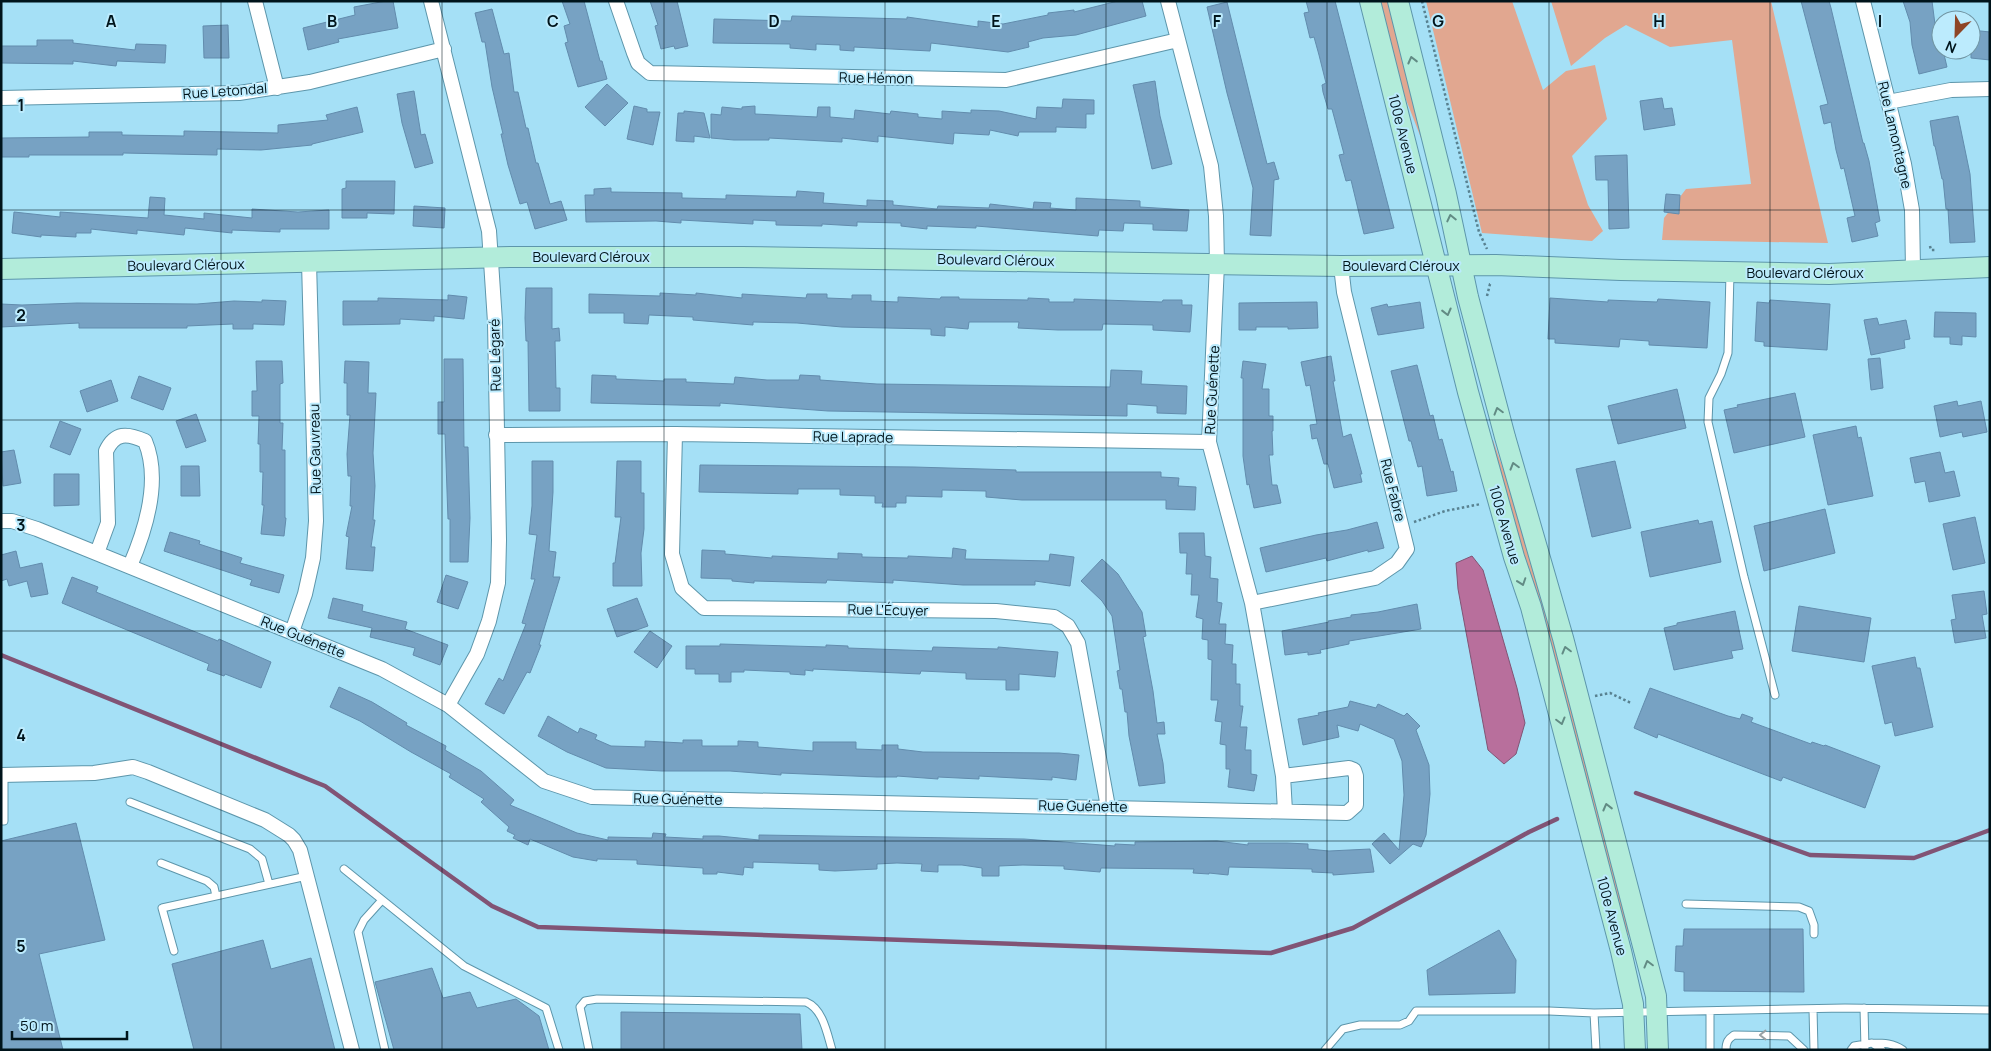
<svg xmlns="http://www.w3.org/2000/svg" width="1991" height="1051" viewBox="0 0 1991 1051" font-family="Manrope,sans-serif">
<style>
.green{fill:#e1a790}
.water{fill:#b86f9c;stroke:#815475}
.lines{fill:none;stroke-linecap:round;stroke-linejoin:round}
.stream{stroke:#815475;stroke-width:4.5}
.building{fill:#77a2c3;stroke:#628cad}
.lane-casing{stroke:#5d96ab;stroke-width:9}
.street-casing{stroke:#5d96ab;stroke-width:16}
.secondary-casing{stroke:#5d96ab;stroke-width:22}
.path{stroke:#588190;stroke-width:2.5;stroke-dasharray:2.5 2.5;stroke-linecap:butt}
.lane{stroke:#fff;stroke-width:7}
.street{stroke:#fff;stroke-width:14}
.secondary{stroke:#b2ecda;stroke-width:20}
.oneway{stroke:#628b84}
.oneway2{stroke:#99a1a4}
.grid{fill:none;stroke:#00141b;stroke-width:1;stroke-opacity:0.55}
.labels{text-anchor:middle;stroke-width:4;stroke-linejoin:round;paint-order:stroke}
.street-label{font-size:14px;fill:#00141b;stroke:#bcebfd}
.grid-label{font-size:16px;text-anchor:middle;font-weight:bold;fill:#00141b;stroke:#bcebfd;stroke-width:4;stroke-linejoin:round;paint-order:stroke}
</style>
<rect width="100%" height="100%" fill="#a5e0f6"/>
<path class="green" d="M1378 1H1389L1423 138H1421L1396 74Z
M1426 1H1512L1543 90 1566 71 1595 65 1607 119 1572 156 1588 205 1603 231 1592 241 1482 233Z
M1551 1H1771L1828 243 1662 240 1664 218 1686 189 1751 184 1732 40 1670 47 1626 25 1605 38 1571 66Z
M1493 440 1524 529 1635 950 1618 911 1490 441Z"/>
<path class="water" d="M1472 556 1483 570 1517 688 1525 723 1516 754 1504 764 1488 750 1458 589 1456 563Z"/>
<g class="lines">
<path class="stream" d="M1 655 325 786 492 906 538 927 1271 953 1353 928 1529 832 1557 819
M1636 793 1810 855 1914 858 1990 830"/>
</g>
<path class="building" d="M386 1H393L398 28 338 39 339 42 308 50 303 28 355 15 354 7Z
M562 1H584L600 61H602L607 79 578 87 565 43 568 42 564 26 570 24Z
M650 1H677L688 46 675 49 674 46 661 49 655 26 658 25Z
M1118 1H1142L1146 16 1076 35 1043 38 1028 42 1029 47 1008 52 931 43 930 51 854 47V51L840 50V45L816 44V50L790 48V44L713 43 714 19 791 21 792 16 907 19V17L978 27V21L1003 24 1048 15V13L1074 10V12Z
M1306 1H1335L1394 228 1364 234 1351 180 1346 181 1339 155 1344 154 1332 109H1328L1323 92 1322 85 1326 83 1319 55 1314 37 1310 38 1304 13 1309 12Z
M1801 1H1829L1831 8 1863 143H1864L1869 161 1880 221 1875 223 1878 236 1852 242 1847 218 1855 216 1844 168 1841 169 1836 150 1831 122 1824 124 1820 106 1828 104Z
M1903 1H1932L1937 40 1940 39 1941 50H1943L1947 67 1919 74 1912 45 1910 22Z
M1227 2 1267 164 1274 162 1279 179 1274 180 1271 236 1250 235 1253 188 1227 93 1207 7Z
M492 9 504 54 509 53 514 92H518L526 128H528L536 163H538L550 204 561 201 567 220 535 229 527 202 520 204 508 165 501 134H503L492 87 485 42H482L475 13Z
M228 25 229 58H204L203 26Z
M1971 30 1990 32V60L1971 58Z
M37 40H73V43L135 50 136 44 166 45 165 63 117 61 116 66 73 61V64L1 63V46H37Z
M1155 81 1160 116 1172 164 1152 169 1133 85Z
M607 84 628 103 605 126 585 107Z
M414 91 421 135 425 134 433 163 415 168 402 123 397 94Z
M1662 98 1664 109 1672 108 1675 125 1644 130 1640 101Z
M1063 99 1094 100V114H1086V128L1056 127V132H1019L1018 136 990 130 989 135 954 133 953 144 878 136V142L842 138V142L769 138V140H734L711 138V114L721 115 722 107 742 109V107L755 106V114L817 117 818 107H830V117L854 119 855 110 890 114 891 111 918 114V117L942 119V111L971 113V110L999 111 1036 119 1037 107 1062 108Z
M634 106 647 109V112H660L653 145 627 139Z
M357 107 363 132 312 144V145L261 150 217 149V155L123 153V155H29V157H1V138L89 137V132H122V135L184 136V131L278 133V125L328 120 326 115Z
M684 111 704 113 710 138 694 136V142L676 141 678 113H684Z
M1958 116 1970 174 1975 242 1950 243 1948 209H1946L1943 179H1942L1935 146H1934L1930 121Z
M1627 155 1629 228 1609 229 1608 180H1596L1595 156Z
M346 181H395L394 214 367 213V218H342V189L346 188Z
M611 188V192L682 193V198L726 199V195L796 197 797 191 824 193 823 203 867 206V200L893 201V205L937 209 938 206 989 208 990 204 1033 209 1034 202 1051 203 1050 208 1076 210V198L1140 201V207L1189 210 1187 231 1153 230V224L1124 223 1123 231 1099 230 1098 236 976 226V228L927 226V229L901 226V223L857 222V226L822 224V226L776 225V221L753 220V224L681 220V223L656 221 586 222 585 195H594V189Z
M1666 194 1680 195 1679 214 1664 212Z
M150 197 165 198 164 215 204 219V213L252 218V209L298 212 329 210V229H280V232L232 230V233L185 228 184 235 137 230V234L91 229V233H76V237L41 235V237L12 233 14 212 60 217V212L148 218Z
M414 206 445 208 444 228 413 226Z
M526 288H552V329L559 328 560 341H555L556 388H560V411H529L528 341H526L525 318Z
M660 293 696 295V293L742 298V294L806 298 807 294H827V298L852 299V295H871V301L898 302V297L940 299 941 297H959V299L1028 300V298L1049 299V302H1074V299L1162 302 1163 300H1182V305H1192L1190 332 1153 330V325L1103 324 1102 330H1058L1018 328 1019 322H969L968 329 945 327V336L931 335V329L842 327 797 323 753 322V325L693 320V317L649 315 648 324 624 323V313H589V294L660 296Z
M448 295 467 297 464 319 434 316V321L400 319V324L343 325V301H378V298L448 300Z
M1550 298 1608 302V300L1657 302 1658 299 1710 302 1707 348 1649 345V341L1620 339 1619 347 1555 343V339H1548Z
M262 300 286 301 284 325 253 324V329H233V324L187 326V328H79V323L1 327V304L22 305 77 303 197 304 234 301 262 302Z
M1770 300 1830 304 1827 350 1764 346V342L1755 341 1757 302 1769 303Z
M1317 302 1318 328 1288 329V327H1256V330H1239V303Z
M1420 302 1424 328 1378 335 1371 308 1387 304 1388 307Z
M1935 312 1976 313V337L1962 336V345L1950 344V337H1934Z
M1877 318 1879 325 1906 320 1910 339 1904 340 1905 348 1871 355 1864 320Z
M1331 356 1335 381H1333L1343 437 1351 434 1362 474H1360L1362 482 1334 488 1328 464H1324L1317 438 1312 439 1310 425 1317 424 1310 385 1306 386 1301 362Z
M1880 358 1883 388 1871 390 1868 359Z
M444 359H463L464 447H468L470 518 468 562H450V519H448L445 434H438V402H444Z
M256 361H282L283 383 280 384V423H283L282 450H285V518H286L284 536 261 534 264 505H262L263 472H260V444H258L259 416H252V391H257Z
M345 361 369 362 368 393H376L373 453 375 486 373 520H375L371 547H375L373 571 346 569 349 537 346 536 352 506H350L351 476H348L347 454 350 415H347V383H344Z
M1243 361 1266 364 1262 389H1269V416H1273V431H1272L1273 455H1269L1272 485H1277L1281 503 1254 508 1249 484 1247 485 1243 456V378H1241Z
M1417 365 1430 416 1433 415 1439 440 1442 439 1451 472 1453 471 1457 491 1427 496 1422 466 1418 467 1411 441H1409L1391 371Z
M1111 370 1142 371 1141 384 1187 386 1186 414 1157 413V406L1127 404V416L828 411 720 403V406L591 403 592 375 616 376V379L664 381V379H686V382L734 384 735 377 767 380H799L800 375 820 376V380L877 384 1110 387Z
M139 376 171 388 163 410 131 398Z
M111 380 118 401 87 412 80 391Z
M1677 389 1686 428 1618 444 1608 406Z
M1795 393 1805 437 1734 453 1724 410 1738 407 1737 405Z
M1957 401 1958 406 1981 401 1987 432 1963 437 1962 432 1940 437 1934 406Z
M196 414 206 441 186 448 176 421Z
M60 421 81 429 70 455 50 447Z
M1856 426 1858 438 1861 437 1873 496 1828 505 1813 435Z
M14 450 21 483 3 486 1 452Z
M1940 452 1945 473 1954 471 1960 496 1929 502 1925 481 1915 483 1910 458Z
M532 461H553V492L549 551 556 552 553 577H560L539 645H541L530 673 527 672 504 714 485 704 499 678 503 681 526 624 522 623 535 579H531L537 535 529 534 532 506Z
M617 461H641V493H644V529L641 553 642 586H613V563H615L621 517H615Z
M1615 461 1631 528 1592 537 1576 469Z
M700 465 914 467 1016 470V472H1161V477L1179 478 1178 486 1196 487 1195 510 1166 509V500H1022L986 497V491L942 490V497L906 496V503H896V507H882L883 503H875V496L840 495V489H798V494L699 492Z
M181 466H199L200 496H181Z
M54 474H79V505L54 506Z
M1825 509 1835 553 1764 571 1754 526Z
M1975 517 1985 563 1953 570 1943 524Z
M1698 520 1699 524 1712 521 1721 562 1650 577 1641 532Z
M1377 522 1384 548 1368 552V550L1327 561 1326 558 1266 572 1260 548 1316 535 1347 530Z
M170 532 200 541 199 544 242 558 240 563 284 575 279 593 250 585 252 580 164 551Z
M1179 533H1204L1205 556 1211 557 1210 578 1218 579 1217 602 1222 603 1219 624H1226L1225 644 1233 645 1232 664H1236V684H1240V706H1243L1240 727H1247L1245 750H1251V774L1257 775 1254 791 1228 787 1230 769H1226V745L1220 744 1222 722 1215 721 1218 700H1211L1212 660 1208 659V640L1202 639 1203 619 1196 617 1199 595H1191L1192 574H1186L1187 553H1180Z
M953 548 966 550 965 559 1049 561 1050 554 1074 557 1070 586 1035 581V585H963L893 580V583L827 580 826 583 754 581V583L732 581V579L701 578 702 550 725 551V554L772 558V556L838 559V553L862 554V557L908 558V556L952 558Z
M16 551 20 568 42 563 48 594 31 597 27 581 9 586 7 579 1 581V555Z
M1102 559 1118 574 1142 612 1146 636 1143 637 1153 691 1157 723 1164 722 1165 734H1157L1163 763 1165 783 1139 786 1129 736 1127 712H1125L1122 689H1120L1117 671 1120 670 1112 616 1102 601 1081 581Z
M446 575 468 582 458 609 437 602Z
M72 577 98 587 96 592 218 641 219 639 271 662 261 688 225 674 224 676 207 670 209 664 62 603Z
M1984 591 1987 614 1982 615 1986 638 1955 643 1951 620 1956 619 1952 595Z
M333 598 363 605 362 611 407 622 405 629 448 645 440 665 413 655 415 648 370 637 372 628 328 618Z
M637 598 648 626 617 637 607 609Z
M1417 604 1421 629 1349 641V644L1320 650 1321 653 1308 655V652L1285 655 1282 631 1329 622 1328 621 1351 617V615L1378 612Z
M1799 606 1871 618 1864 662 1792 651Z
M1735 611 1743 649 1731 651 1733 658 1674 670 1664 628 1677 625V623Z
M650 631 672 646 657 668 634 652Z
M720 644 826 647V645L848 646V648L932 651 933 647 998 649V647L1058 652 1055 677 1019 674V690H1006V680L966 679V673L921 671 920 674 813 669V671L805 670V675L790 674V672L744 670V672H731V682H719V674H695V669H686V646H720Z
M1915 657 1917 668H1920L1933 727 1895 736 1892 722 1885 724 1872 666Z
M339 687 372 702 407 723 406 725 446 746 445 750 481 771 514 800 510 805 577 833 608 840V837L652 838 653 833 666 834 665 837 703 839V836H719L759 840V835L1024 839 1115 846V844L1135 845V842L1217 841 1248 845V843H1287L1308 844V849L1329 851 1370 849 1374 872 1333 875V873L1312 872V869L1229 867 1228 875 1209 873V874L1193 873 1194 869 1101 868 1100 872 1064 869V866L1023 865 999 866V876H982V868L962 865H938V872L921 871 922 864 897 863 877 864V869L835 871 819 870V864L753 862V868L744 867 743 875 717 872V874H703V868L637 864V860L597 859V861L573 857 530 839 528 845 513 838 515 835 507 831 509 827 481 802 484 799 449 777 451 774 411 752 360 721 330 707Z
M1650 688 1728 716 1740 719 1742 714 1753 718 1751 722 1811 744 1812 742 1824 746 1825 745 1880 766 1865 808 1783 777 1781 781 1658 734 1657 738 1634 728Z
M1350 701 1376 708 1378 704 1404 716 1407 713 1420 726 1416 730 1429 765 1430 794 1426 835 1421 847 1413 844 1390 864 1372 844 1384 833 1399 850 1404 795 1402 761 1394 739 1360 724 1358 731 1337 725 1339 737 1303 745 1298 719 1319 715 1318 713 1348 707Z
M548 716 578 733 580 728 597 735 595 739 611 746 645 747V741L683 743V740H702V746H738V741L758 742V747L813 751V742H856V749L882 750V745H898V749L923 752 1059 753 1079 755 1076 780 1052 777V780L979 776V779L938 777V779L897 776V777H877L781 773V775L730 771H662L606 768 567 752 538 736Z
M76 823 105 940 39 954 63 1050H1V841Z
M1684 929H1803L1804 992 1684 991V972L1675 971 1676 946H1683Z
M1499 930 1516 960 1515 993 1429 995 1427 970Z
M263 940 271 969 311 958 335 1050H194L172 964Z
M432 968 443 998 470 992 477 1008 516 999 539 1016 549 1050H394L375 982Z
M621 1012 800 1014 802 1050H621Z"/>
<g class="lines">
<defs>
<path id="lane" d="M1730 273 1728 353 1721 374 1709 398 1708 422 1744 577 1775 695
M130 802 250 849 262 859 269 884
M1 821H4V775
M161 863 207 881 214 887 216 896
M344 869 464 966 546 1008 559 1050
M382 900 364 920 358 932 385 1050
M1686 904 1799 907 1809 911 1814 925V934
M174 951 162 908 307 876
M1864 1008 1865 1050
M1813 1009 1814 1050
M1594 1013 1596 1050
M1872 1043C1884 1043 1893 1043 1903 1050
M589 1050 580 1007 585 1001 597 999 806 1002C823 1009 827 1033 832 1050
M1325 1050 1343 1029 1360 1025H1400L1409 1021 1416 1011H1549L1594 1013 1845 1008 1990 1010
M1710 1050V1011
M1726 1050C1726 1042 1728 1039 1734 1035L1789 1036 1804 1050
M1851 1050 1854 1046 1872 1043 1882 1050"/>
<path id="street" d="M255 1 277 88
M431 1 489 231 495 322 499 540 498 583 489 621 477 654 448 705
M616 1 634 53 638 63 650 73 1006 80 1178 40
M1168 1 1211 166 1216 216 1217 264 1209 442 1252 603 1283 776 1285 811
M1863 1 1904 164 1912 210 1913 270
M1 98 239 93 310 82 444 49
M1888 102 1951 90 1990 89
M675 434 672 554 682 588 704 608 996 611 1054 617 1068 626 1078 643 1108 807
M496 435 675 434 1209 442
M1 521H12L37 529 382 669 448 705 544 781 592 797 1347 813 1356 805V776L1354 770 1349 768 1283 776
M97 553 108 523 106 451C115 432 127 433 145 441 161 479 146 529 130 566
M1252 603 1375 578 1397 563 1407 549 1344 292 1341 266
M292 632 305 594 313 558 316 521 309 262
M1 775 94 773 133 767 148 772 265 820 289 835 294 840 300 850 352 1050"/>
<path id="secondary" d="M1370 1 1468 392 1514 557 1531 607 1621 951 1633 1004 1635 1050
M1398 1 1446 194 1468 297 1505 437 1563 638 1656 996 1658 1050
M1 269 510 257H742L1341 266 1496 265 1621 270 1829 274 1990 267"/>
</defs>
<use href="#lane" class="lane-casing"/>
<use href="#street" class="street-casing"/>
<use href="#secondary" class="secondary-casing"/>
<path class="path" d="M1422 1 1479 232 1487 249
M1930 246 1931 250H1936
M1487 296 1490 284 1492 283
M1414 522 1445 511 1481 504
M1595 696 1610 693 1631 703"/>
<use href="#lane" class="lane"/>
<use href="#street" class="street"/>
<use href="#secondary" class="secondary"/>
</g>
<defs><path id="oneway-chevron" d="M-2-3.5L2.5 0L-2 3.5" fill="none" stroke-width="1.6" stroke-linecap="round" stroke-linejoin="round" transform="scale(1.25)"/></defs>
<g class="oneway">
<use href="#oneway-chevron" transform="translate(1412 60) rotate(-104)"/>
<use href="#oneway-chevron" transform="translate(1451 218) rotate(-103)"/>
<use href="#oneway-chevron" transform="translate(1447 312) rotate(76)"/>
<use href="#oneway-chevron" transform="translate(1498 411) rotate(-106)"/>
<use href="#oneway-chevron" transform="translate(1514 466) rotate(-106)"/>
<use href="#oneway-chevron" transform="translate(1522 582) rotate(71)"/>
<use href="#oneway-chevron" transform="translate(1566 650) rotate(-105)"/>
<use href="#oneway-chevron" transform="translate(1561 721) rotate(75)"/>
<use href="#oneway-chevron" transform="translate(1607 807) rotate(-104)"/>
<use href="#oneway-chevron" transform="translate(1648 964) rotate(-105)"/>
</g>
<use class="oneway2" href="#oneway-chevron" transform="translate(1763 1035) rotate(-180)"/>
<path class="grid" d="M221 1V1050M442 1V1050M664 1V1050M885 1V1050M1106 1V1050M1327 1V1050M1549 1V1050M1770 1V1050M1 210H1990M1 420H1990M1 631H1990M1 841H1990"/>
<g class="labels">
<g class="street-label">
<text transform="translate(876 78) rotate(1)" y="5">Rue Hémon</text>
<text transform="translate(225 91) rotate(-4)" y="5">Rue Letondal</text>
<text transform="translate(1403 134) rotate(76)" y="5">100e Avenue</text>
<text transform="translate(1895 135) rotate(77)" y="5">Rue Lamontagne</text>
<text x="591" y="262">Boulevard Cléroux</text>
<text transform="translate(996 260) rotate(1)" y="5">Boulevard Cléroux</text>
<text transform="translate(186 265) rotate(-1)" y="5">Boulevard Cléroux</text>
<text x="1401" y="271">Boulevard Cléroux</text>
<text x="1805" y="278">Boulevard Cléroux</text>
<text transform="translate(495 355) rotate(-91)" y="5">Rue Légaré</text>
<text transform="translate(1212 390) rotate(-87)" y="5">Rue Guénette</text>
<text transform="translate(853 437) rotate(1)" y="5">Rue Laprade</text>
<text transform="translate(315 449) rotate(-91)" y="5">Rue Gauvreau</text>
<text transform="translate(1393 490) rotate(76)" y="5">Rue Fabre</text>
<text transform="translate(1505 525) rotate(74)" y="5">100e Avenue</text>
<text transform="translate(888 610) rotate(1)" y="5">Rue L'Écuyer</text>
<text transform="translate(303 637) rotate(22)" y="5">Rue Guénette</text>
<text transform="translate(678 799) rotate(1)" y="5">Rue Guénette</text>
<text transform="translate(1083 806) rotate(1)" y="5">Rue Guénette</text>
<text transform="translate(1612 916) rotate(75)" y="5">100e Avenue</text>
</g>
</g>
<g class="grid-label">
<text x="111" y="27">A</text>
<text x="332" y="27">B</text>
<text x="553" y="27">C</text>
<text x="774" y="27">D</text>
<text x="996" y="27">E</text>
<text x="1217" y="27">F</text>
<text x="1438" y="27">G</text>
<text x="1659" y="27">H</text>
<text x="1880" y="27">I</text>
<text x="21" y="111">1</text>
<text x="21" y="321">2</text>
<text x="21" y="531">3</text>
<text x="21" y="741">4</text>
<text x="21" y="952">5</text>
</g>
<rect width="1991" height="1051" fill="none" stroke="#00141b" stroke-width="5"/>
<g transform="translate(1956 35) rotate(203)"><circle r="24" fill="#bcebfd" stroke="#7195a3"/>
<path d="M0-4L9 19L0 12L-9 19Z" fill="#8e4526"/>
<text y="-8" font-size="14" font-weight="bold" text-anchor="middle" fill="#00141b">N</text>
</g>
<path d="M12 1031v8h115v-8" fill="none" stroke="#00141b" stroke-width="2.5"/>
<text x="20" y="1031" font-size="15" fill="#00141b" stroke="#bcebfd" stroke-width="4" paint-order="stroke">50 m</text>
</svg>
